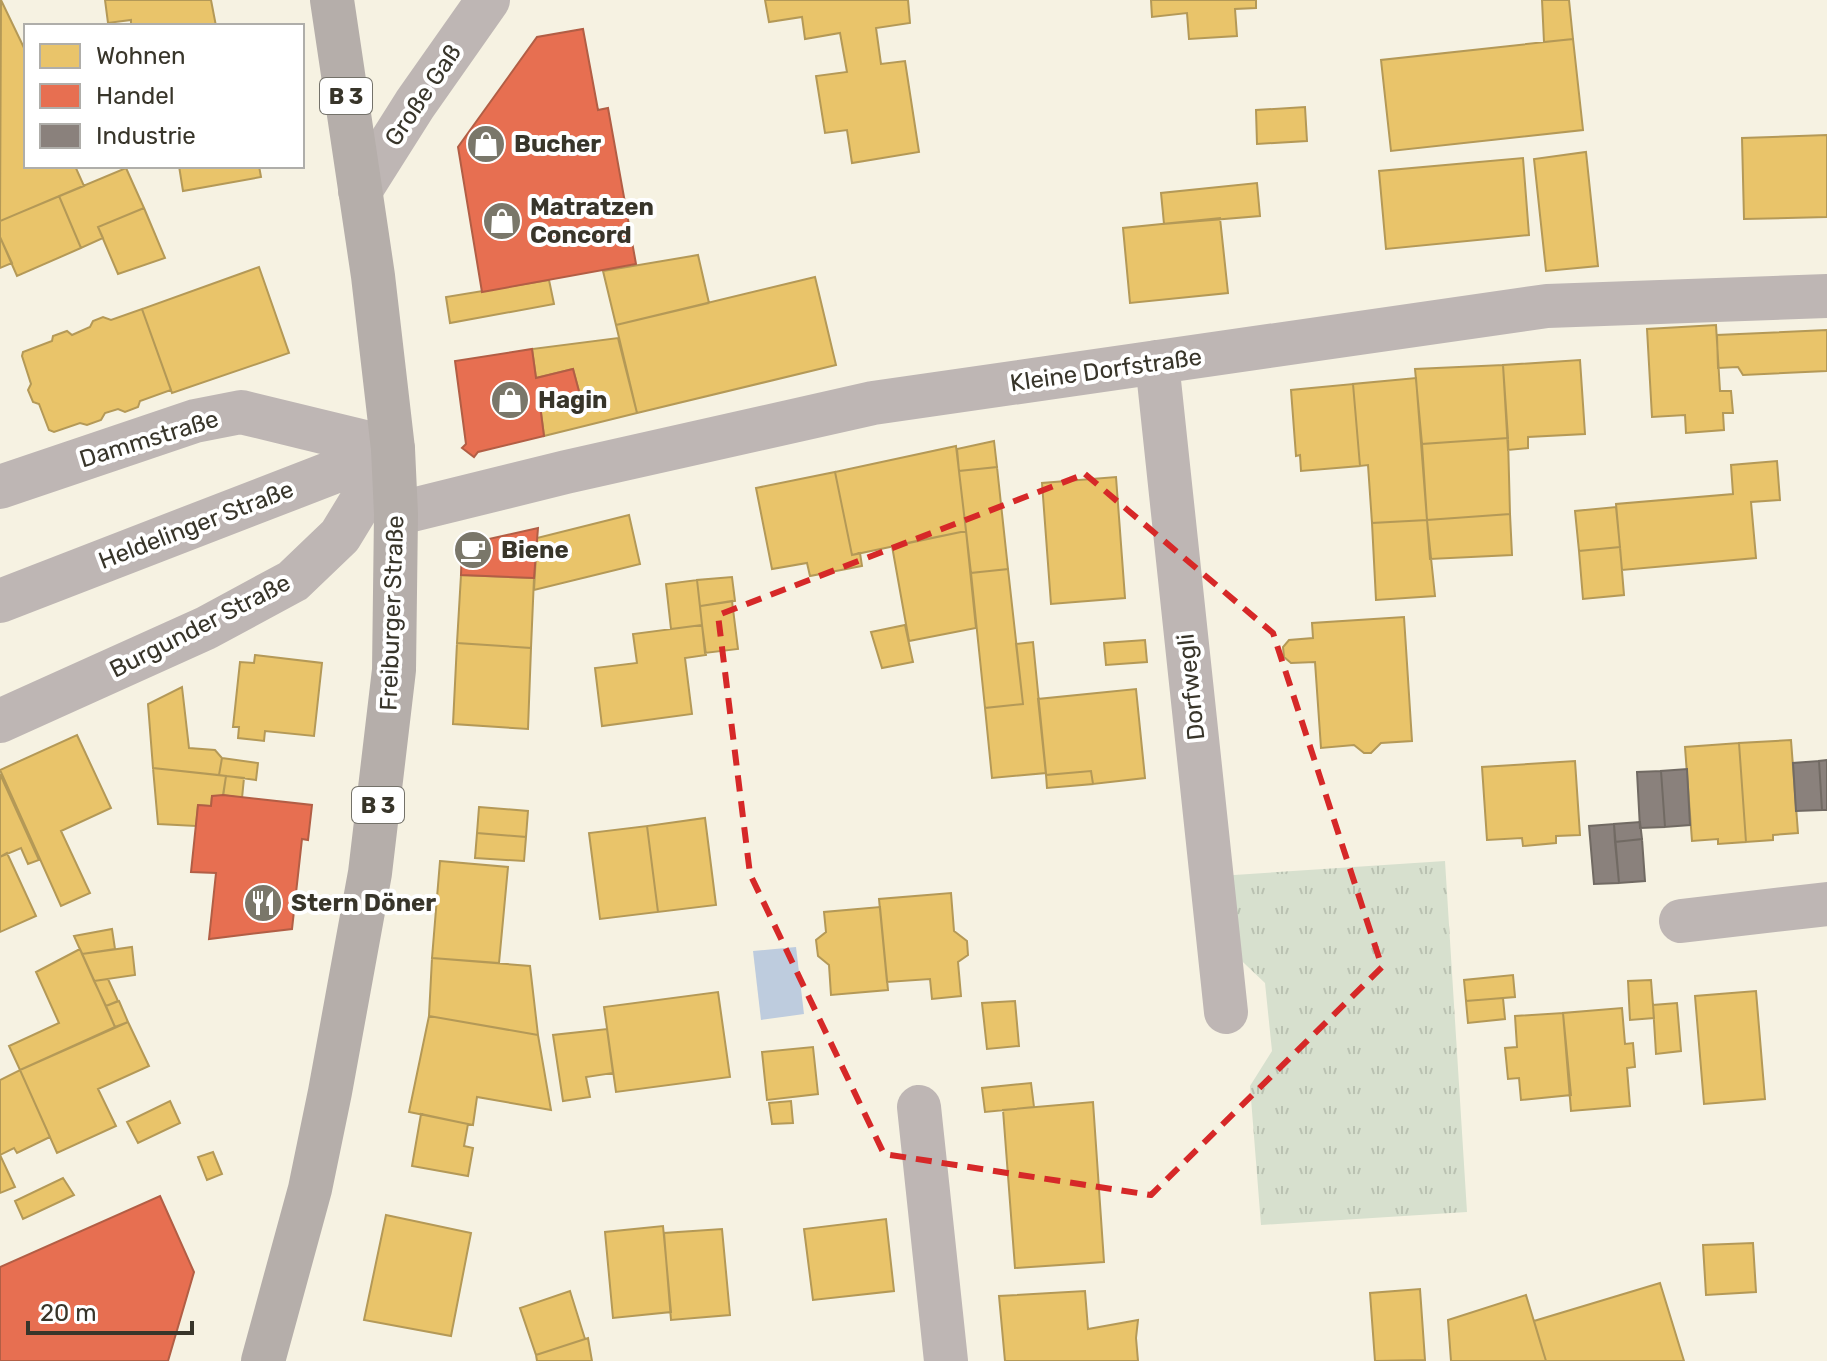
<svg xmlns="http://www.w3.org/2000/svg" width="1827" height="1361" viewBox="0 0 1827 1361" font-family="Rubik,sans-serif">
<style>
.grass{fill:url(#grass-tufts)}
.water{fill:#beccde}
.homes{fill:#e9c46a;stroke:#b49957;stroke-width:2}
.shops{fill:#e76f51;stroke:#b25e45;stroke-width:2}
.industry{fill:#8a817c;stroke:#716a63;stroke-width:2}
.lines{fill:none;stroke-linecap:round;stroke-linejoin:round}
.minor{stroke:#beb6b4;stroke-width:44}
.major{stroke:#b5aeaa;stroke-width:44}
.marked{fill:none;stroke:#d62828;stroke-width:6;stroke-dasharray:16 10;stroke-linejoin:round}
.labels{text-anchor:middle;stroke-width:8;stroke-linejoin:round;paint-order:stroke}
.shield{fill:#fff;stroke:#74726a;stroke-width:2}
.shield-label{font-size:22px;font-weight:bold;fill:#38352a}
.street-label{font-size:24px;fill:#38352a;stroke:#fff}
.poi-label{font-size:24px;font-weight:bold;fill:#38352a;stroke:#fff;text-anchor:start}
</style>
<defs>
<pattern id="grass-tufts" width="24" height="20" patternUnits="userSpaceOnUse" patternTransform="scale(2)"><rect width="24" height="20" fill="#d7e0ce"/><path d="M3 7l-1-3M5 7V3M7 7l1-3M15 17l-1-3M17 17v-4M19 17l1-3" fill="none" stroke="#b9c1b1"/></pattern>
</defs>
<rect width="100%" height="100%" fill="#f6f2e2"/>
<path class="grass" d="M1445 861 1467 1212 1261 1225 1250 1086 1272 1051 1265 983 1226 946 1219 876Z"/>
<path class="water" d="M796 947 804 1014 761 1020 753 951Z"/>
<path class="homes" d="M1 0 26 52V166H75L84 186 0 221Z
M105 0H211L216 26H131V20L108 23Z
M765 0H908L910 23 876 28 881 64 905 61 919 152 852 163 847 130 825 133 816 76 847 72 840 33 805 39 802 17 769 22Z
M1151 0H1256V8L1235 9 1237 36 1189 39 1187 13 1152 17Z
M1542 0H1569L1573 39 1544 42Z
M1573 39 1583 130 1391 151 1381 60Z
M1305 107 1307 141 1257 144 1256 110Z
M1827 135V217L1744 219 1742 138Z
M1586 152 1598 266 1546 271 1534 159Z
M1523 158 1529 235 1386 249 1379 171Z
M179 166H259L261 177 183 191Z
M126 168 144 208 98 227 103 238 81 248 59 196Z
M1257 183 1260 216 1164 224 1161 193Z
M59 196 81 248 17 276 0 237V221Z
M144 208 165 258 118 274 98 227Z
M1220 218 1228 293 1130 303 1123 228Z
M0 237 12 263 0 268Z
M698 255 709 303 616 325 603 271Z
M259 267 289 353 172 393 142 309Z
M815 277 836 365 637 413 616 325Z
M549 280 554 304 450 323 446 297Z
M142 309 171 390 140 401 138 407 125 412 118 409 105 413 101 420 87 425 80 423 54 432 49 430 39 404 33 402 28 390 31 384 22 356 23 352 52 341 53 336 67 331 72 335 90 327 93 321 103 317 111 320Z
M1716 325 1720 391H1731L1733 413H1723L1724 430 1686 433 1685 415 1652 417 1647 329Z
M1827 330V371L1743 375 1738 367 1718 368 1717 335Z
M618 338 637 413 544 436 540 405 580 395 573 369 536 378 532 349Z
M1580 360 1585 434 1528 437V448L1508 450 1503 365Z
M1503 365 1508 438 1422 444 1415 369Z
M1416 378 1427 520 1372 523 1368 465 1360 466 1353 384Z
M1353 384 1360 466 1301 471 1300 455 1296 456 1291 390Z
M1508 438 1510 514 1427 520 1422 444Z
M994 441 997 467 959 471 957 449Z
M956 446 966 531 852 555 835 472Z
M1777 461 1780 500 1751 502 1756 558 1622 570 1616 504 1733 494 1731 465Z
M997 467 1008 569 971 573 959 471Z
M835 472 852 555 860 553 862 566 810 576 807 563 772 569 756 488Z
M1116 477 1125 598 1051 604 1042 483Z
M1616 507 1620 547 1579 551 1575 511Z
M1510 514 1512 555 1430 559 1427 520Z
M629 515 640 564 534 590 537 538Z
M1427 520 1435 596 1376 600 1372 523Z
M966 531 976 628 909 641 892 546Z
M1620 547 1624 595 1583 599 1579 551Z
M1008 569 1023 704 985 708 971 573Z
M461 575 534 578 531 648 457 643Z
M732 577 735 601 700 606 697 580Z
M697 580 702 625 671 629 666 584Z
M732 601 738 649 705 653 700 606Z
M1404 617 1412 741 1381 743 1371 753H1364L1354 745 1321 748 1315 662 1291 663 1284 657 1283 647 1289 640 1313 638 1312 623Z
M702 625 706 655 685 658 692 714 602 726 595 668 637 663 633 634Z
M905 625 913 662 882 668 871 632Z
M1145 640 1147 662 1106 665 1104 643Z
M1033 642 1046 773 992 778 985 708 1023 704 1016 644Z
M457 643 531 648 528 729 453 724Z
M255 655 322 663 314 736 265 731 264 741 238 738 239 727H233L240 662 254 663Z
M182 687 189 748 215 750 222 758 219 775 153 768 148 704Z
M1136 689 1145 778 1093 784 1091 771 1046 775 1038 699Z
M77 735 111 808 61 831 90 893 61 906 0 770Z
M1791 740 1798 833 1773 835V840L1746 842 1739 743Z
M1739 743 1746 842 1718 844V839L1692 841 1685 747Z
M222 758 258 763 256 780 219 775Z
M1575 761 1580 835 1556 836V843L1523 846 1522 838 1487 840 1482 767Z
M153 768 226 776 223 797 212 796 211 806 198 805 196 826 158 824Z
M1091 771 1093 784 1047 788 1046 775Z
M0 774 39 860 28 864 21 848 0 857Z
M226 776 244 778 242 798 223 795Z
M479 807 528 811 526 837 477 833Z
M705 818 716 905 658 912 647 826Z
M647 826 658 912 600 919 589 833Z
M477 833 526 837 524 861 475 858Z
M7 853 36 916 0 932V857Z
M440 861 508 867 499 963 432 958Z
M951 893 954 931 967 941 968 955 958 962 961 996 932 999 930 979 887 982 879 899Z
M880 907 888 990 831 995 829 965 818 956 816 940 826 932 824 912Z
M112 929 115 949 82 954 74 936Z
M132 947 135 975 94 981 82 954Z
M80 949 115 1027 20 1070 9 1046 59 1023 36 972Z
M432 958 530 966 538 1035 429 1016Z
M1513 975 1515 997 1466 1001 1464 980Z
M108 979 118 1001 106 1006 94 981Z
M1651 980 1654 1018 1630 1020 1628 981Z
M1756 991 1765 1099 1704 1104 1695 996Z
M718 992 730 1077 616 1092 604 1007Z
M1503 998 1505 1019 1468 1023 1466 1001Z
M119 1001 128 1022 115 1027 106 1006Z
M1015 1001 1019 1046 987 1049 982 1003Z
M1677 1003 1681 1051 1656 1054 1653 1005Z
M1622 1008 1625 1044 1633 1043 1635 1067 1627 1068 1630 1106 1571 1111 1563 1013Z
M1563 1013 1571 1095 1521 1100 1519 1078 1508 1079 1505 1048 1517 1047 1515 1016Z
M429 1016 538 1035 551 1110 477 1097 473 1125 409 1112Z
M128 1022 149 1066 98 1089 116 1126 57 1153 20 1070Z
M607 1029 613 1073 586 1077 590 1097 563 1101 553 1035Z
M813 1047 818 1094 767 1100 762 1052Z
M20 1070 50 1137 17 1153 14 1148 0 1155V1080Z
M1031 1083 1034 1107 985 1112 982 1088Z
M170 1101 180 1123 138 1143 127 1122Z
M791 1101 793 1123 772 1124 769 1103Z
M1093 1102 1104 1262 1015 1268 1003 1110Z
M421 1114 468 1124 464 1146 473 1148 468 1176 412 1166Z
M213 1152 222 1174 207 1180 198 1157Z
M0 1155 15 1187 0 1193Z
M63 1178 74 1195 23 1219 15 1201Z
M386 1215 471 1233 451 1336 364 1320Z
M886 1219 894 1291 813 1300 804 1229Z
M663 1226 671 1312 613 1318 605 1232Z
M722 1229 730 1315 671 1320 664 1233Z
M1753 1243 1756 1292 1706 1295 1703 1245Z
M1660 1283 1684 1361H1546L1534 1321Z
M1420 1289 1425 1360 1375 1361 1370 1293Z
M570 1291 585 1339 536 1355 520 1308Z
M1085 1291 1088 1329 1138 1320 1136 1338 1138 1361H1005L999 1296Z
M1526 1295 1546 1361H1451L1448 1320Z
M588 1338 592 1361H537L536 1355Z"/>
<path class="shops" d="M583 29 598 110 608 108 636 264 482 292 458 147 537 37Z
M532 349 536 378 573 369 580 395 540 405 544 436 478 452 474 457 462 448 466 444 455 361Z
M538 528 534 578 461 575 462 545Z
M223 795 312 805 308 840 302 839 292 929 209 939 216 873 191 872 198 805 211 806 212 796Z
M160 1196 194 1272 168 1361H0V1267Z"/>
<path class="industry" d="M1827 760V810H1822L1819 761Z
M1819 761 1822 810 1796 811 1793 763Z
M1687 769 1690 825 1665 827 1661 771Z
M1661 771 1665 827 1640 828 1637 772Z
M1640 822 1642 839 1615 842 1614 824Z
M1614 824 1619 883 1594 884 1589 826Z
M1642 839 1645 881 1619 883 1615 842Z"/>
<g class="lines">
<path class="minor" d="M360 191 415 104 488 0
M1157 362 1226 1012
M0 487 195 421 241 412 393 449
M396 514 566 472 873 403 1547 306 1827 296
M0 601 393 449
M0 721 206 628 293 581 340 536 393 449
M1681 921 1827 904
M919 1107 946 1361"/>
<path class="major" d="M263 1361 310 1189 330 1092 370 873 394 670 396 514 393 449 373 276 332 0"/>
</g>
<path class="marked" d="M1085 474 1273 633 1382 967 1151 1195 884 1154 750 874 718 615Z"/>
<defs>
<symbol id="shop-disc" viewBox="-11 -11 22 22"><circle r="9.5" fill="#7a776a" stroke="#fff"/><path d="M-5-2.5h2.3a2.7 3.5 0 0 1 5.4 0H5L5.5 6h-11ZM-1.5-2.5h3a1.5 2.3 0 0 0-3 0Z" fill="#fff"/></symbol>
<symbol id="cafe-disc" viewBox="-11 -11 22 22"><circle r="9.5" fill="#7a776a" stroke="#fff"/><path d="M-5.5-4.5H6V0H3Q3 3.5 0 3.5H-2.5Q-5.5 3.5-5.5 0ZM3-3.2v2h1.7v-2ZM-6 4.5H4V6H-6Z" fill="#fff"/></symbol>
<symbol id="restaurant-disc" viewBox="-11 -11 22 22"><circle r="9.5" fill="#7a776a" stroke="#fff"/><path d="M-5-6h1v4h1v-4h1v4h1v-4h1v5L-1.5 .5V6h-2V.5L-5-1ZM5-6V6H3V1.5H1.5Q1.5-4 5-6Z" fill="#fff"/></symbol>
</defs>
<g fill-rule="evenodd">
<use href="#shop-disc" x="464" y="122" width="44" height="44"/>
<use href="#shop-disc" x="480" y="199" width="44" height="44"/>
<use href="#shop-disc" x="488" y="378" width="44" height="44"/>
<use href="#cafe-disc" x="451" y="528" width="44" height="44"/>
<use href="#restaurant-disc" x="241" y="881" width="44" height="44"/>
</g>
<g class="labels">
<g class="shield">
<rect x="320" y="78" width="52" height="36" rx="6"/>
<rect x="352" y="787" width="52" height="36" rx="6"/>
</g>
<g class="shield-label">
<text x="346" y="104">B 3</text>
<text x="378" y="813">B 3</text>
</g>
<g class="street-label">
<text transform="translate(423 95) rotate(-56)" y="8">Große Gaß</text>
<text transform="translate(1106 370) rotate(-8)" y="8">Kleine Dorfstraße</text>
<text transform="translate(149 439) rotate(-17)" y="8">Dammstraße</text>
<text transform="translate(196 525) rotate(-21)" y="8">Heldelinger Straße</text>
<text transform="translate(392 613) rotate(-88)" y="8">Freiburger Straße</text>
<text transform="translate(200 626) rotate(-27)" y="8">Burgunder Straße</text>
<text transform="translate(1191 687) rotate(-96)" y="8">Dorfwegli</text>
</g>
<g class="poi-label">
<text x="514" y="152">Bucher</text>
<text x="530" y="215">Matratzen<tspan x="530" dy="28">Concord</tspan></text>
<text x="538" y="408">Hagin</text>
<text x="501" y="558">Biene</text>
<text x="291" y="911">Stern Döner</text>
</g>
</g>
<rect x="24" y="24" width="280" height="144" fill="#ffffff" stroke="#afaeaa" stroke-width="2"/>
<rect x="40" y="44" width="40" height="24" fill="#e9c46a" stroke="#afaeaa" stroke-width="2"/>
<text x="96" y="64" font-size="24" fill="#38352a">Wohnen</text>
<rect x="40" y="84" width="40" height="24" fill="#e76f51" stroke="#afaeaa" stroke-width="2"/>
<text x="96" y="104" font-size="24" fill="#38352a">Handel</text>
<rect x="40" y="124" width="40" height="24" fill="#8a817c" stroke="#afaeaa" stroke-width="2"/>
<text x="96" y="144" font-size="24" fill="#38352a">Industrie</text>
<path d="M28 1321v12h164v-12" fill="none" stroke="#38352a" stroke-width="4"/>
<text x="40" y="1321" font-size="24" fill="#38352a" stroke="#ffffff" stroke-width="6" paint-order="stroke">20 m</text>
</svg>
